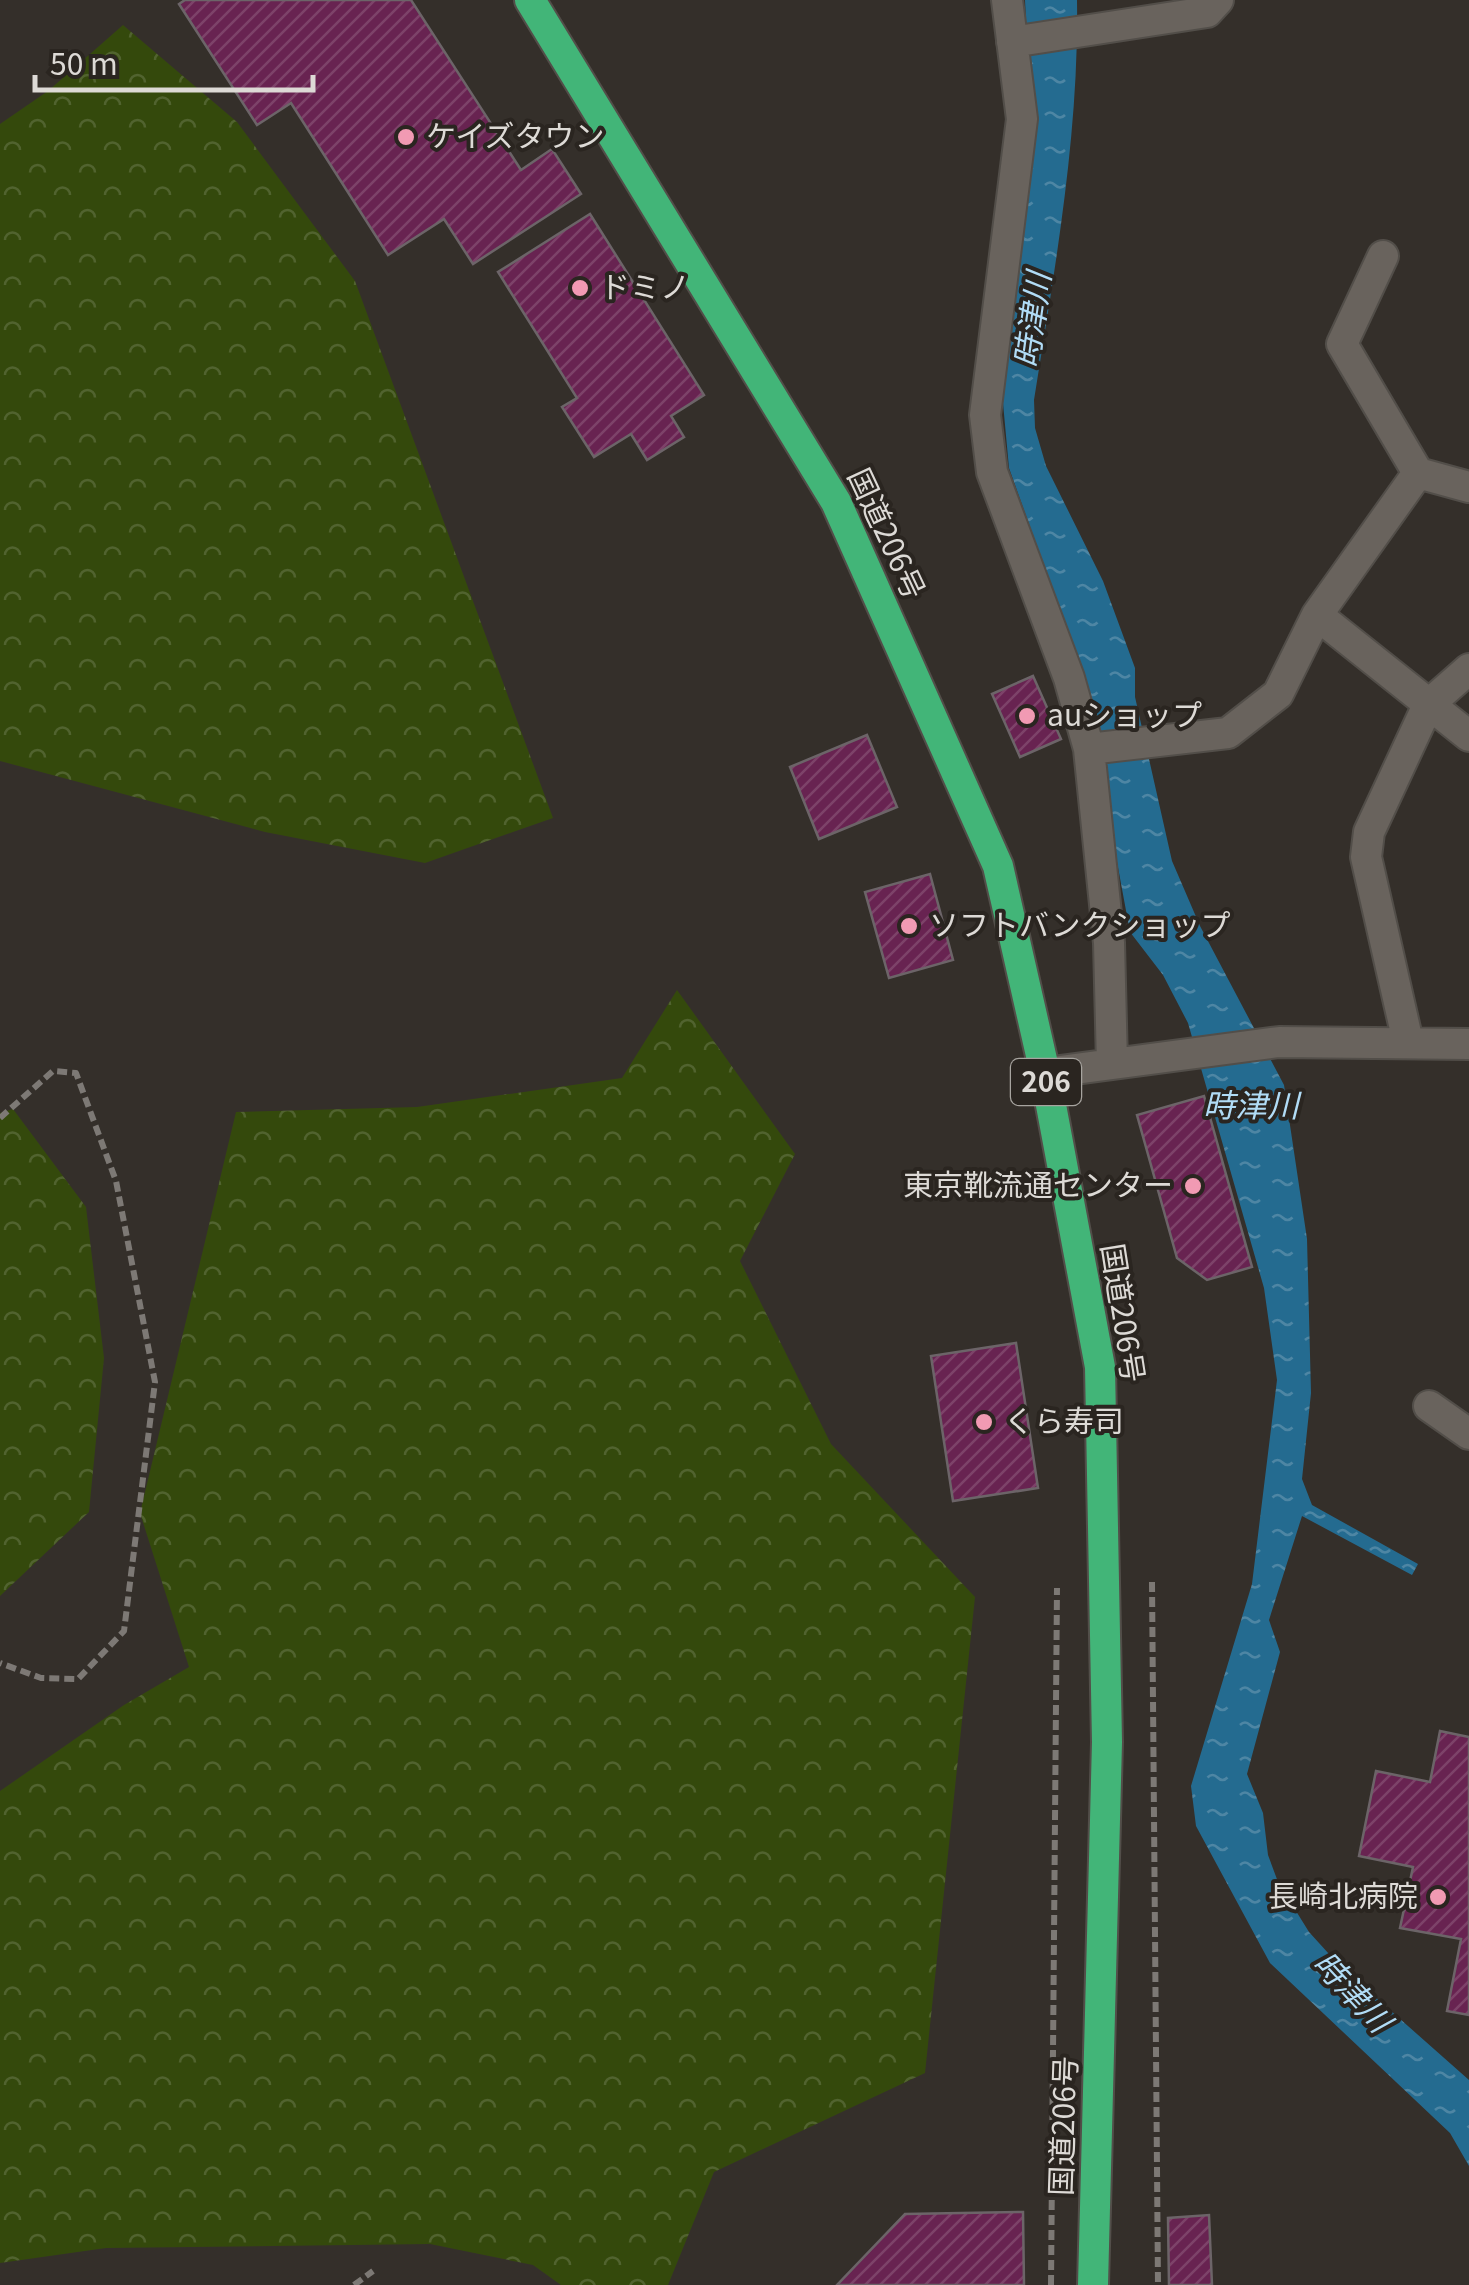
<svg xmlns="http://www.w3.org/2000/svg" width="1469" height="2285" viewBox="0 0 1469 2285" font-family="Georgia,'Noto Sans JP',serif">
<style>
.forest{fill:url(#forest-crowns)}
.water{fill:url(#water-ripples)}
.building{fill:url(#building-hatch);stroke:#6c6468;stroke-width:2.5}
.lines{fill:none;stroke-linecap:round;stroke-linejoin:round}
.street-casing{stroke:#524e49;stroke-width:34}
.highway-casing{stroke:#524e49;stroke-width:34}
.path{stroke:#7d7975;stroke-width:6;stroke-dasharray:10 5;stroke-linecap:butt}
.street{stroke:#69635d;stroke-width:30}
.highway{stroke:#42b578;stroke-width:30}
.poi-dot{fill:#f19ab3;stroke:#2a2520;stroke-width:4}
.labels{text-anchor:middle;stroke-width:8;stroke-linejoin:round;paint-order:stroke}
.shield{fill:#2a2520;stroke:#a7a49f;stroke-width:2.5}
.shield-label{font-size:28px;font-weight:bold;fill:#dddad6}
.poi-label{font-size:30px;fill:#dddad6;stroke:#2a2520;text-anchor:start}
.street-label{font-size:30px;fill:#dddad6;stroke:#2a2520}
.water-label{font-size:32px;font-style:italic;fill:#b1dcf6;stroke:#2a2520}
</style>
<defs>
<pattern id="forest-crowns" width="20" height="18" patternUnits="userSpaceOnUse" patternTransform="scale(2.5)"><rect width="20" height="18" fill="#34490c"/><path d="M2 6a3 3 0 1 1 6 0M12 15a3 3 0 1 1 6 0" fill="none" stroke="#51632f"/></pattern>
<pattern id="water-ripples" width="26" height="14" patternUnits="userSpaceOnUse" patternTransform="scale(2.5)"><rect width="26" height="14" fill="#246b90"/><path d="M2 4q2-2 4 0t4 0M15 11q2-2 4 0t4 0" fill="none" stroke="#4e86a4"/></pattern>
<pattern id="building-hatch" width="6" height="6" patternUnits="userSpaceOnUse" patternTransform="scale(2.5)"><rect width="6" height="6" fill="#682351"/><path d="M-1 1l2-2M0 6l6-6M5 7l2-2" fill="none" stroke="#7d4269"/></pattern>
</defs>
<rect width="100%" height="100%" fill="#342f2a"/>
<path class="forest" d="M123 25 237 122 355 281 553 818 425 863 265 832 0 761V124L48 91Z
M677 990 795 1154 740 1261 831 1444 975 1597 925 2073 714 2172 668 2285H561L533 2265 430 2244 106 2248 0 2263V1791L124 1705 189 1667 140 1513 236 1112 417 1107 622 1078Z
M13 1109 86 1207 104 1358 89 1512 0 1596V1113Z"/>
<path class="water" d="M1025 0H1077C1079 135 1055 267 1034 400L1035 428 1046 466 1103 581 1135 668V697L1172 861 1200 926 1284 1085 1307 1239 1311 1393 1302 1479 1312 1505 1418 1564 1412 1575 1302 1516 1269 1620 1280 1652 1247 1774 1263 1813 1268 1855 1278 1882 1309 1932 1339 1965 1469 2080V2166L1450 2133 1270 1963 1196 1826 1191 1786 1252 1584 1277 1380 1264 1288 1188 1023 1163 975 1130 932 1082 673 1009 468 1003 403 1030 101Z"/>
<path class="building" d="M185 0H411L521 170 552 149 581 194 473 264 444 219 388 255 291 103 257 125 179 4Z
M590 214 704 395 671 416 684 437 647 460 631 434 594 457 562 407 577 398 498 272Z
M1033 676 1061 739 1020 757 992 694Z
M867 735 897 807 819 839 790 767Z
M930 874 953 960 889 978 865 892Z
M1204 1096 1252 1267 1207 1280 1177 1258 1137 1115Z
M1016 1343 1038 1488 953 1501 931 1356Z
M1440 1731 1469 1737V2015L1447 2011 1461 1939 1400 1928 1413 1867 1359 1856 1376 1771 1430 1782Z
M1023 2212 1024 2285H837L905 2214Z
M1209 2215 1212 2285H1169L1168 2218Z"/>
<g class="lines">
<defs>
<path id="street" d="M1007 0 1022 119 985 415 992 472 1069 678 1089 749 1109 943 1112 1064
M1012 42 1207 12 1218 0
M1418 473 1469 487
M1317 615 1469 736
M1089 749 1228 733 1278 694 1317 615 1418 473 1342 344 1383 256
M1408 1042 1366 857 1369 832 1428 705 1469 669
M1045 1073 1279 1042 1469 1044
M1429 1406 1469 1434"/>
<path id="highway" d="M530 0 836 502 998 866 1045 1073 1100 1367 1107 1742 1093 2285"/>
</defs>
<use href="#street" class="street-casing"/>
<use href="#highway" class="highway-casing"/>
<path class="path" d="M0 1118 53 1071 76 1073 116 1181 155 1382 124 1631 78 1679 41 1678 0 1663
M1152 1582 1158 2285
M354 2285 373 2271
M1051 2285 1057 1588"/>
<use href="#street" class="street"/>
<use href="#highway" class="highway"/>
</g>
<g class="poi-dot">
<circle cx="406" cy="137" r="10"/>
<circle cx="580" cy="288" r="10"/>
<circle cx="1027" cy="716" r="10"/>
<circle cx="909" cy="926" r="10"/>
<circle cx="1193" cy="1186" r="10"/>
<circle cx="984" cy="1422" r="10"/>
<circle cx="1438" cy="1897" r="10"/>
</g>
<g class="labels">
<rect class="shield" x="1011" y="1059" width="70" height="46" rx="8"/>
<g class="shield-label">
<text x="1046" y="1092">206</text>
</g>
<g class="poi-label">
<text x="426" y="147">ケイズタウン</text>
<text x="600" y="298">ドミノ</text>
<text x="1047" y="726">auショップ</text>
<text x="929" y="936">ソフトバンクショップ</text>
<text x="1173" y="1196" text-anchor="end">東京靴流通センター</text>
<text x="1004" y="1432">くら寿司</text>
<text x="1418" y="1907" text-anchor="end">長崎北病院</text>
</g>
<g class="street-label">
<text transform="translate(886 534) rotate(65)" y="10">国道206号</text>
<text transform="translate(1122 1313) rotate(81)" y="10">国道206号</text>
<text transform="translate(1064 2126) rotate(-88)" y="10">国道206号</text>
</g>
<g class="water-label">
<text transform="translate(1033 320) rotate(-82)" y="11">時津川</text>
<text x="1251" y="1117">時津川</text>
<text transform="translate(1352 1992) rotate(47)" y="11">時津川</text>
</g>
</g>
<path d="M35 75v15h278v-15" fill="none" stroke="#dddad6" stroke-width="5"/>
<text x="50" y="75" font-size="30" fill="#dddad6" stroke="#2a2520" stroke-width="8" paint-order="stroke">50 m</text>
</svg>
